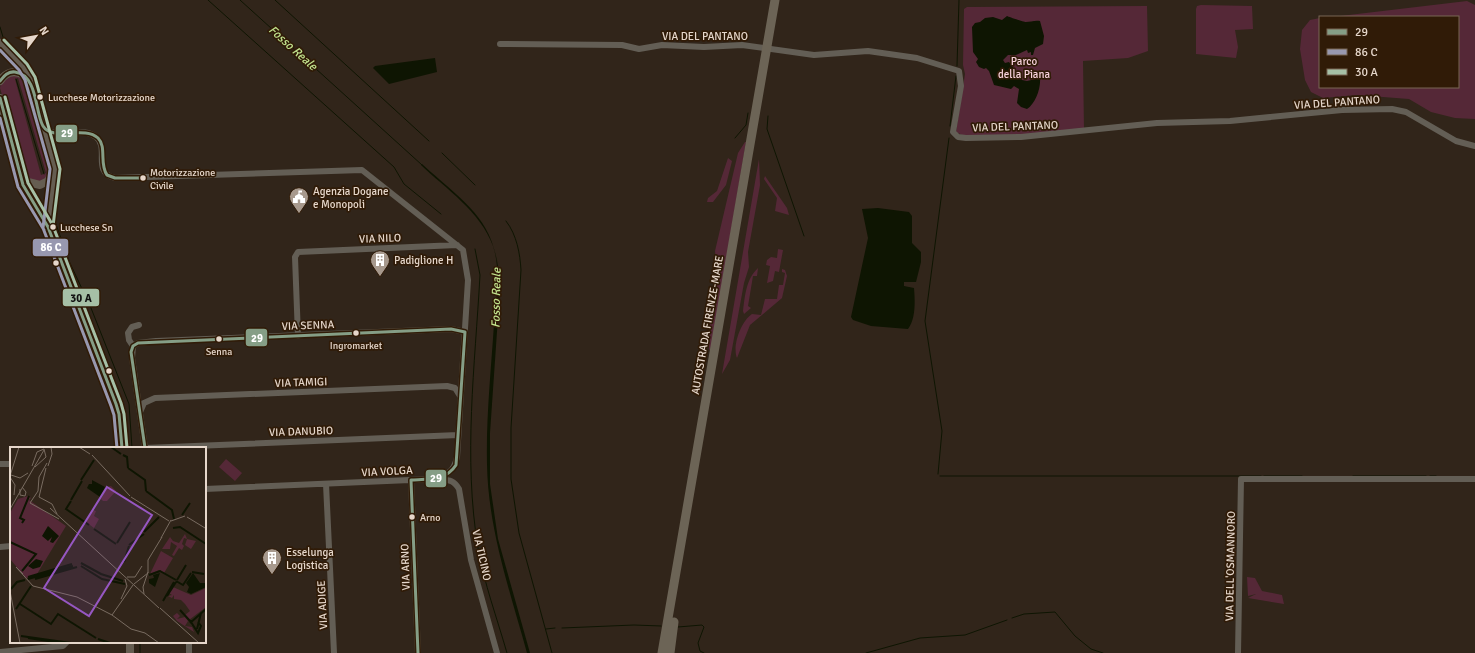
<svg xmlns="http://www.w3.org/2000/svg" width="1475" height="653" viewBox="0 0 1475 653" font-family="Signika,sans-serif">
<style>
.green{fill:#552837;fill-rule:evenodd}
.water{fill:#0e1502}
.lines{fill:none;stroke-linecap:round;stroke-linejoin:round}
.stream{stroke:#0e1502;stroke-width:1}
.minor{stroke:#635e55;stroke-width:6}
.major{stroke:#655d51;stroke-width:8}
.highway{stroke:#6c6456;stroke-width:9}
.bus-1-casing{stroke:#301b07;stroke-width:6}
.bus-2-casing{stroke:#301b07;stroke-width:6}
.bus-3-casing{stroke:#301b07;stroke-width:6}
.bus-1{stroke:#859e86;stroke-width:3}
.bus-2{stroke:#9898af;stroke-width:3}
.bus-3{stroke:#a6c0a6;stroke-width:3}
.bus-dot{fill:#e6d7cb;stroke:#301b07;stroke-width:1.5}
.labels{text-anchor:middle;stroke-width:3.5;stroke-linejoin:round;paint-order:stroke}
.bus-label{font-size:10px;fill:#e6d7cb;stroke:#301b07;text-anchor:start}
.street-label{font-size:11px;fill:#e6d7cb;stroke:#301b07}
.park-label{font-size:11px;fill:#f9d2dd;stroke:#301b07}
.poi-label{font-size:11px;fill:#e6d7cb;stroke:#301b07;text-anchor:start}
.water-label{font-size:12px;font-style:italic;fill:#c2e38e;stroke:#301b07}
.inset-river{fill:none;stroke:#0e1502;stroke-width:2}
.inset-road{fill:none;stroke:#796c61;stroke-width:1}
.view{fill:#9657c2;fill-opacity:0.15;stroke:#9657c2;stroke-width:2}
.inset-edge{fill:none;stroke:#e6d7cb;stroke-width:2}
.line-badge{stroke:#301b07;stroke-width:1.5}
.badge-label{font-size:11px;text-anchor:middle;font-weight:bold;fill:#fff}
.pale-badge-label{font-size:11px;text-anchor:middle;font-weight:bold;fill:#111}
</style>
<rect width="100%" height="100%" fill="#31251a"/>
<path class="green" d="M1467 1 1475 5V119L1455 118 1431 112 1409 99 1357 95 1323 98 1311 92 1305 80 1300 49 1302 30 1310 20 1320 18V87H1458V17H1332Z
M1201 5 1252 6 1253 29 1235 30 1238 47 1236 58 1196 54V9L1197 6Z
M1147 6 1148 51 1128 58 1083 61 1084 130 1023 135H962L956 132 965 74 963 65 964 9 967 7Z
M14 74 27 83 51 167 49 177 37 183 25 175 0 88 1 83ZM18 78 46 173 41 175 15 79Z
M745 142H746L711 349 709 350V331L717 276 715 251 738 153Z
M728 158 732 161 726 185 713 202H707L708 198 717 191Z
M759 159 760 185 748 252 749 267 744 283 730 360 722 374Z
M765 176 787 208 789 215 775 211 777 198 764 179Z
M778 249 783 250 779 272 775 271 773 281 767 283 770 266 766 265 767 260 771 257 777 258Z
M758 268 757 276H753L748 306 751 308 744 314 743 311C745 296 746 279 758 268Z
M782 269 785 270 787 276 782 298 750 325 737 358C732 346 741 321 752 314L761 315 765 299H777L779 285H783L785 273 782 272Z
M226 459 242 473 235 481 219 467Z
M1247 577 1255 578 1262 591 1282 595 1284 604 1248 598 1256 594 1248 596Z"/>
<path class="water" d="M1007 16C1009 17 1024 22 1026 22 1030 22 1035 20 1040 21L1044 36 1043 44 1035 48 1033 55H1031V52L1028 53 1027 50 1016 55H1008L1003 60 1005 63 1009 62 1022 80 1027 81 1040 78C1041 89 1035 104 1027 109L1021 107 1017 103 1019 89 1014 86 1011 89 994 85 989 71 986 68 984 69 979 67 976 62 978 59 973 52 972 27 975 23 980 22 985 18 993 17 1002 20Z
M435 58 437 72 389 84 373 68 375 66Z
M422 164C469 207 497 219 500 288L490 433V484L498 539 530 653H527C510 591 488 529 487 464 486 418 491 370 494 324 496 300 501 270 493 246 480 211 446 189 421 165Z
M878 208 909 212 912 216V243L921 252V262L916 282H904V286L914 288C915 300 916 319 908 329L871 326 853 320 851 317 868 238 862 209Z"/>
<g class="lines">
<path class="stream" d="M208 0 394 167 404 184 441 214
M240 0 422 165
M275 0 429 141
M0 27 3 37
M957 66 959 0
M16 79 44 174
M768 116 767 129 804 236
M950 126 956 76
M735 138 746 125 748 113
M442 153 475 185
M53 216 69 261 91 308 129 404 132 448
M506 221C517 235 520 254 521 270L511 428V479L519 533 552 653
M475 249 480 275C475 366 463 457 478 548 484 583 497 618 507 653
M938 474 942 431 925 321 949 138
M940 476H1261
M1264 476H1302
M1353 476H1426
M1430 476H1436
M1012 618 1024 614 1055 612 1075 636 1091 649 1103 653
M678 627 702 625 704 627 698 643 700 651 704 653
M562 628 634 625 661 626
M546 629 555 628
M140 642V653
M866 653 920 638 965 635 1007 620"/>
<path class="minor" d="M500 44 622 45 639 49 662 45 704 47 742 45 814 55 868 51 917 58 959 71 961 86 953 132 958 137 966 138 1021 137 1157 123 1230 121 1342 110 1392 109 1406 112 1456 141 1475 146
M43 127C59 142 82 125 96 137 110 148 91 172 115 178L362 170 463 250 468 280 457 457C454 472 447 475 433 479L205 489
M298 336 295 257 298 252 457 245
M133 346 138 343 156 341 451 329 465 332
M133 346 132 358 145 448
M133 346 129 340 128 333 132 327 139 325
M140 412 144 403 155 398 447 386 455 388 460 396
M145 448 458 435
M0 464H11
M439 479C449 480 454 480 459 489L471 560 497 653
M411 480 418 653
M326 484 334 653
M0 547 11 546
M189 642V653
M0 652 63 646 67 642
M1238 653 1241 479H1475"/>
<path class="major" d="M0 43 23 67 30 78 55 169 48 226
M0 81C7 70 20 69 28 80
M0 98 23 185 48 227 116 404 119 414 122 448
M23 175 28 182 40 185 48 181 53 171
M130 642V653"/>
<path class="highway" d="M662 653 775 0
M670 653 674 622"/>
<defs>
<path id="bus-1" d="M0 81C4 76 8 71 15 72 38 75 35 113 43 126 53 142 84 125 98 138 107 147 99 164 107 175L115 178H144
M0 98 23 185 48 227 116 404 119 414 122 448
M145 448 131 352 133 346 138 343 451 329 465 332 456 465C446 481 428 479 411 480L418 653"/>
<path id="bus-2" d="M0 50 19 70 25 80 50 169 43 228 111 406 114 415 117 448
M0 118 18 187 44 230"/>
<path id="bus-3" d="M4 40 27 64 35 77 60 169 53 226 121 403 124 414 127 448
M5 97 28 183 52 224"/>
</defs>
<use href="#bus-1" class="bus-1-casing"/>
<use href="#bus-2" class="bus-2-casing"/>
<use href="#bus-3" class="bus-3-casing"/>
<use href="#bus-1" class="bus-1"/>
<use href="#bus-2" class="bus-2"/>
<use href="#bus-3" class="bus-3"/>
</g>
<defs>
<symbol id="civic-pin" viewBox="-11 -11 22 30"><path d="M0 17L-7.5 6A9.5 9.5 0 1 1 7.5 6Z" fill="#a7998d" stroke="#301b07"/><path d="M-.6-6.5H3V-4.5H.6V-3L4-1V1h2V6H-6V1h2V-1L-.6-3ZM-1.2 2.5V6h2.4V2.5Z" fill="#fff"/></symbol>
<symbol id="building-pin" viewBox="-11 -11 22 30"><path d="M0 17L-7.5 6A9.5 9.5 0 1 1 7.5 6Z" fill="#a7998d" stroke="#301b07"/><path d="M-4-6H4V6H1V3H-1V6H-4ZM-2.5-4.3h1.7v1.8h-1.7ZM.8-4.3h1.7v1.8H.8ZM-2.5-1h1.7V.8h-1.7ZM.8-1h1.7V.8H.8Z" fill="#fff"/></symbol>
</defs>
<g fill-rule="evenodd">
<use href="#civic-pin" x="288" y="186" width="22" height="30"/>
<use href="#building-pin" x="369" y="249" width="22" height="30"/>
<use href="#building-pin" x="261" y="547" width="22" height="30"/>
</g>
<g class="bus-dot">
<circle cx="40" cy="97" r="3.5"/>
<circle cx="143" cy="178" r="3.5"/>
<circle cx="53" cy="227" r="3.5"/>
<circle cx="56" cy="263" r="3.5"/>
<circle cx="356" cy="333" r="3.5"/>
<circle cx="219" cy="339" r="3.5"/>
<circle cx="109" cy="371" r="3.5"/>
<circle cx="412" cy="517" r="3.5"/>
</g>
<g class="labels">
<g class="bus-label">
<text x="48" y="101">Lucchese Motorizzazione</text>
<text x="150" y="176">Motorizzazione<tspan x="150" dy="13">Civile</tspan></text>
<text x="60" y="231">Lucchese Sn</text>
<text x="356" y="349" text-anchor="middle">Ingromarket</text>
<text x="219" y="355" text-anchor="middle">Senna</text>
<text x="420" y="521">Arno</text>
</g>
<g class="street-label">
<text x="705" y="40">VIA DEL PANTANO</text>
<text transform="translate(1337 102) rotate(-4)" y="4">VIA DEL PANTANO</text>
<text transform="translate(1015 126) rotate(-2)" y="4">VIA DEL PANTANO</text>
<text transform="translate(380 238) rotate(-2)" y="4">VIA NILO</text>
<text transform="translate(308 325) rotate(-2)" y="4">VIA SENNA</text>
<text transform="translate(707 325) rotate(-80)" y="4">AUTOSTRADA FIRENZE-MARE</text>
<text transform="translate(301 382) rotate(-2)" y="4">VIA TAMIGI</text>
<text transform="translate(301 431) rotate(-2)" y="4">VIA DANUBIO</text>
<text transform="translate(387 471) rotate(-3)" y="4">VIA VOLGA</text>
<text transform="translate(482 555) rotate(77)" y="4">VIA TICINO</text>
<text transform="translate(1230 566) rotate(-89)" y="4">VIA DELL'OSMANNORO</text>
<text transform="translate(405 567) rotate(-92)" y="4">VIA ARNO</text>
<text transform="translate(322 605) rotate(-93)" y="4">VIA ADIGE</text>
</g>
<g class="park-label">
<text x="1024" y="65">Parco<tspan x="1024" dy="13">della Piana</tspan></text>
</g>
<g class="poi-label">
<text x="313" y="195">Agenzia Dogane<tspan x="313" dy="13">e Monopoli</tspan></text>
<text x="394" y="264">Padiglione H</text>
<text x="286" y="556">Esselunga<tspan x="286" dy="13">Logistica</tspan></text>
</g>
<g class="water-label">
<text transform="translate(293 48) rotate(42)" y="4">Fosso Reale</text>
<text transform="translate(496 298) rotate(-89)" y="4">Fosso Reale</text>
</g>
</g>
<g transform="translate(10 447)">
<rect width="196" height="196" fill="#31251a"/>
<path d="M101 39 106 44 97 54H93L91 52 97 40ZM18 49 21 51 19 53 56 79 27 127 16 131 0 112V66L8 52ZM83 63 86 64 84 69 89 72 84 81 76 75ZM175 87 177 92 186 94 181 102 175 98 177 92 174 91 172 97 174 99 172 103 169 101 164 109 162 108 167 99 161 95 160 102H152L160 90 163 94 169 96ZM151 104 163 111 154 126 149 123 140 127ZM163 140 181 148 196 141V160L179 173 175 168 180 164 175 157 171 153 164 152V148L162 151 158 149 162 148 159 146ZM167 166 170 169 167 172 175 170 178 174 175 179 182 180 184 185 167 174 163 169Z" fill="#552837"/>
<path d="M82 33 95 40 90 50 77 41 79 37H82ZM38 79 49 89 43 96 40 95 42 90 38 94 32 89ZM26 112 33 114 30 120 23 122 18 119ZM150 126 145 140 139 136V132L144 131 143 128ZM183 126 190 136H196V140L181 147 177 145 179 140 176 136Z" fill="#0e1502"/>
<path class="inset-river" d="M101 0 111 7M113 8 117 10 118 21M118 21 135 33 136 44M71 33 84 13M136 44 162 63 164 72M61 53 72 34M61 54 56 62 79 78M172 68 180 56M12 76 14 73 10 71 19 49M163 81 170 80 196 97M84 82 106 97M134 85 149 70M0 95 26 107 12 124M107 96 120 75M119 98 134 87M114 115 119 99M71 116 91 127 113 134M71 119 92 132 115 137M182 125 194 127M139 128 150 124 166 133M18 130 62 117M18 132 63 119M25 132 67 120M167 133 176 118M166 134 173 138 181 126M1 142 7 135 15 133M157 149 166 135M153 154 164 135M10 157 41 177 48 167 86 191M6 162 21 139M170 163 180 174H183M181 175 188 186 191 179 188 175M180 176 196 162M187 182 191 166M11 189 61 196M18 191 52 196M88 192 100 196"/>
<path class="inset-road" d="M69 0 80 7M82 8 120 49M37 16 29 30 28 44 20 56 49 72M22 19 27 5 34 2 36 10 25 20M38 19 42 7 41 0M36 21 29 50 42 57 47 67M1 28 10 31 18 26M0 29 9 0M0 30 5 38 4 48M10 42V48L15 49 16 45 12 40M121 50 159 74M40 61 149 161M0 62 34 3M177 70 195 81M161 74 175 69M151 91 161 73M13 127 6 120 23 139 67 150 102 168 123 138M117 130H125L132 119M124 137 138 126V113L152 90M0 144 10 196M134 147 133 140 138 125M111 152 117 139 115 132M150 161 189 196M102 168 121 182 135 186 149 196"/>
<path class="view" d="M97 40 142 68 79 169 34 141Z"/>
<rect width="196" height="196" class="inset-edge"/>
</g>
<g class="line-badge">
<rect x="55" y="124" width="23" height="19" rx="4" fill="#859e86"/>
<rect x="32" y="238" width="37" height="19" rx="4" fill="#9898af"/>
<rect x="62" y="288" width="38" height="19" rx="4" fill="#a6c0a6"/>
<rect x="245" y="328" width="23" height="19" rx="4" fill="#859e86"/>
<rect x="425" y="469" width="22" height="19" rx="4" fill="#859e86"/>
</g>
<g class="badge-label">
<text x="67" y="137">29</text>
<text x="51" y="251">86 C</text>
<text x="257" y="342">29</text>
<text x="436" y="482">29</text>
</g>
<g class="pale-badge-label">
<text x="81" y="302">30 A</text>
</g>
<rect x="1319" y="16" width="140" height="72" fill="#301b07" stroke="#796655"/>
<rect x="1327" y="29" width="20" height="6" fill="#859e86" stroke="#796655"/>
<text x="1355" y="36" font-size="12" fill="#e6d7cb">29</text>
<rect x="1327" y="49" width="20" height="6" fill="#9898af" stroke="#796655"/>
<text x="1355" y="56" font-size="12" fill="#e6d7cb">86 C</text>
<rect x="1327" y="69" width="20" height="6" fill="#a6c0a6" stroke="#796655"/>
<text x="1355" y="76" font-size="12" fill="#e6d7cb">30 A</text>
<g transform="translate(36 36) rotate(58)" stroke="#301b07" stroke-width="3" paint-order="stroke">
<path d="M0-3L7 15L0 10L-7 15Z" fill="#e6d7cb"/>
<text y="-6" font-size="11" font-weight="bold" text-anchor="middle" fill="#e6d7cb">N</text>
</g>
</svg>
